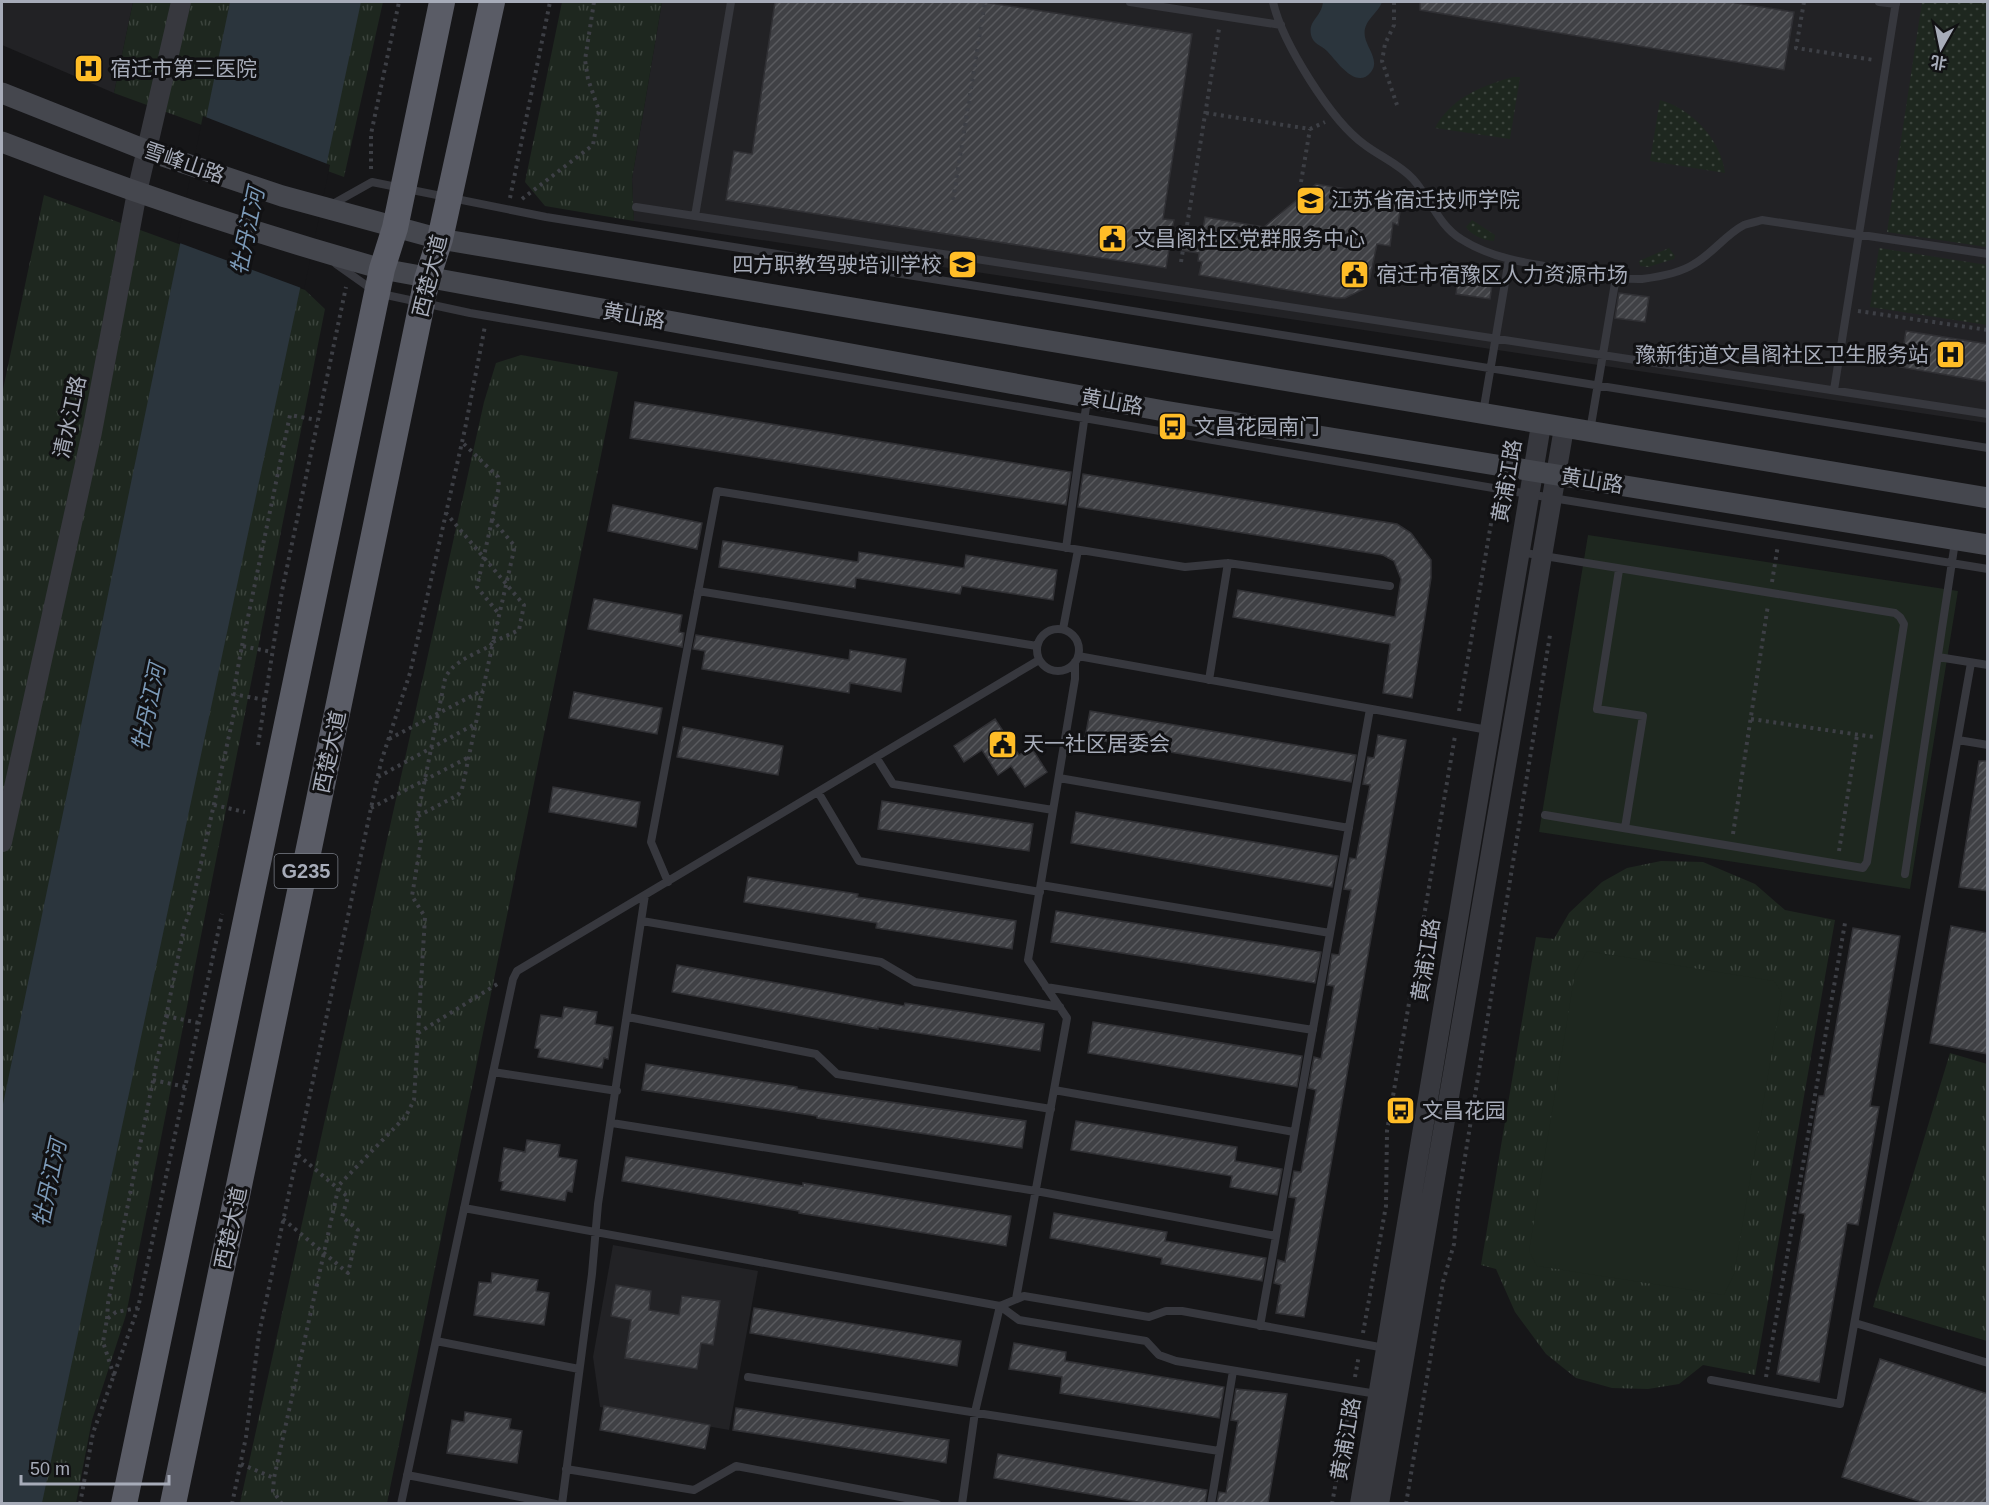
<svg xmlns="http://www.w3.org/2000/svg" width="1989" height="1505" viewBox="0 0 1989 1505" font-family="Arial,'Noto Sans SC',sans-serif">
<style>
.built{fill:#222225}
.grass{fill:url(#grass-dots)}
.park{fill:url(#park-tufts)}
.pitch{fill:#1e271f}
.water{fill:#2b353d}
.pier{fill:#161618}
.building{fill:url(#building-hatch);stroke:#303034;stroke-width:1.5}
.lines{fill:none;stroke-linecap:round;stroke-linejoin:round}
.path{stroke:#3d3f45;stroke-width:4;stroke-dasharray:3 4.5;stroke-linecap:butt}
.service{stroke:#37383e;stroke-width:8}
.tertiary{stroke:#37383e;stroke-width:20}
.secondary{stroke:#45474e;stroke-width:21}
.trunk{stroke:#5a5c66;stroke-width:26}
.labels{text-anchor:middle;stroke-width:6;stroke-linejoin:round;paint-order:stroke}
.shield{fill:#111113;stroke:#7a7e87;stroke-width:1.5}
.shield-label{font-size:20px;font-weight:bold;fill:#a7acb9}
.poi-label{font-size:21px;fill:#a7acb9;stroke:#111113;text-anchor:start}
.street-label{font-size:21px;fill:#a7acb9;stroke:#111113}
.water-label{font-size:22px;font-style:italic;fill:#7b99b7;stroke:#111113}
</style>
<defs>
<pattern id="grass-dots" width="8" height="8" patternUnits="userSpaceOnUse" patternTransform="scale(1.5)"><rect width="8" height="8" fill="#1e271f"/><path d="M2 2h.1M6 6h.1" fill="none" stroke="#3c443d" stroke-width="1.8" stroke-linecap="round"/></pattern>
<pattern id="park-tufts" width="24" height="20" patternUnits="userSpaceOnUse" patternTransform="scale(1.5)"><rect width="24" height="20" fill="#1e271f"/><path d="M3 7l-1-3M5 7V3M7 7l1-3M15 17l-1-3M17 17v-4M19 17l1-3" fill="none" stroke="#3c443d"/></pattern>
<pattern id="building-hatch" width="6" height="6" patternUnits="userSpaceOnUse" patternTransform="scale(1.5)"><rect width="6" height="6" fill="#404145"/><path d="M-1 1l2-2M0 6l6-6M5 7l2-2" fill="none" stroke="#595a5e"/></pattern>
</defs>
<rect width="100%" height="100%" fill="#161618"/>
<path class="built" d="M2 2H133L114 93 2 45Z
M662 2H1987V423L634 221 632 179Z
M613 1245 758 1271 729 1430 600 1407 593 1357Z"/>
<path class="grass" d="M1922 2H1987L1988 242 1986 247 1887 232Z
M1513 77H1520L1510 139 1435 128C1451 98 1481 86 1513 77Z
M1660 100C1692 109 1721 140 1725 173L1650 161Z
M1472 220 1495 235 1494 241C1483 240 1472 236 1466 227Z
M1669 248 1675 256 1674 259 1648 267 1640 266 1639 261Z
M1879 248 1987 265V325L1870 307Z"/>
<path class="park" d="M133 2H383L344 177 114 93Z
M562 2H662L632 179 634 221 545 206 525 182Z
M44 195 305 290 325 309 126 1315 92 1420 76 1503 2 1504V394Z
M521 355 618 372 387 1503H240L484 402 496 363Z
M1661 861 1703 862 1755 884 1785 910 1835 920 1755 1375 1703 1365 1679 1384 1648 1389 1612 1388 1576 1378 1546 1354 1515 1312 1496 1269 1481 1265 1536 937 1554 939 1569 913 1602 882 1627 868Z
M1950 1053 1987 1064V1341L1873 1307Z"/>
<path class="pitch" d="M1588 535 1958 591 1910 889 1539 832Z
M1587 951 1774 981 1782 993 1734 1274 1724 1295 1537 1266 1529 1251 1575 973Z"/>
<path class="water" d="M230 2H361L42 1503 2 1504V1109Z
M1323 2H1382C1377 15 1362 21 1365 37 1367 48 1380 61 1371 72 1356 91 1336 60 1327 51 1321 45 1313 44 1311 35 1308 20 1321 18 1323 2Z"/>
<path class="pier" d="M203 116 330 165 304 289 177 242Z"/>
<path class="building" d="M775 2H983L1192 34 1163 219 1174 220 1172 230 1202 235 1205 217 1264 227 1316 184 1402 198 1398 225 1393 223 1390 246 1377 244 1369 282 1364 289 1345 298H1336L1199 275 1202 262 1198 261 1199 253 1169 249 1166 268 726 200 734 151 752 154Z
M1420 2H1730L1794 12 1784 70 1420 10Z
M1460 266 1494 271 1490 299 1456 294Z
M1619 293 1649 297 1645 322 1615 318Z
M1906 331 1988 344V382L1900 367Z
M635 402 1071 472 1066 505 630 438Z
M1083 474 1397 524 1411 533 1431 560V578L1412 698 1383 693 1390 644 1233 617 1238 590 1395 617 1401 579 1394 561 1383 555 1078 507Z
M613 505 702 523 697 549 608 531Z
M723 541 858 562 859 552 964 568 966 555 1057 570 1053 600 962 586 960 594 856 578 855 588 719 567Z
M594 599 682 615 679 632 684 633 682 647 588 629Z
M696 635 849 660 850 650 906 659 901 692 850 683 849 693 702 669 705 651 693 649Z
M574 692 662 708 657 734 569 718Z
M1090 711 1356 755 1351 782 1085 738Z
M995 719 1019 755 1031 747 1047 772 1025 787 1011 766 998 775 982 750 964 762 954 746Z
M683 727 783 746 778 775 677 757Z
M1378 735 1406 740 1304 1317 1276 1313 1281 1285 1274 1283 1278 1260 1285 1262 1296 1198 1289 1197 1294 1171 1301 1172 1316 1090 1308 1088 1314 1057 1321 1059 1334 986 1327 985 1332 954 1339 955 1351 890 1344 889 1350 858 1356 859 1370 785 1363 784 1368 757 1374 758Z
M1979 761H1988V891L1959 887Z
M553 787 640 802 636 827 549 812Z
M882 801 1033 824 1029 851 878 829Z
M1076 812 1338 856 1332 887 1071 843Z
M748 877 858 894 857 897 1016 921 1012 949 876 928 877 923 744 902Z
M1056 911 1321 952 1315 983 1051 942Z
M1951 926 1988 933V1054L1930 1043Z
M1853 928 1900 936 1870 1106 1879 1107 1858 1225 1847 1223 1819 1382 1777 1374 1805 1214 1799 1213 1819 1096H1824Z
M677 965 904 1006 905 1003 1044 1024 1040 1051 878 1027V1029L672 992Z
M564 1007 597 1012 595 1024 613 1027 608 1059 604 1058 602 1068 538 1057 540 1049 535 1048 541 1015 562 1018Z
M1093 1022 1302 1056 1297 1087 1088 1053Z
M646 1064 797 1087V1089L1026 1121 1022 1148 817 1118V1116L642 1090Z
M1076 1121 1237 1147 1235 1161 1282 1169 1277 1195 1230 1187 1232 1176 1071 1150Z
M527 1140 560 1145 558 1157 577 1160 572 1192 567 1191 565 1201 501 1190 503 1182 499 1181 504 1148 525 1152Z
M626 1157 803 1186V1183L1011 1216 1006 1246 799 1213V1211L622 1181Z
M1054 1213 1167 1232 1165 1241 1266 1258 1262 1281 1161 1264 1162 1258 1050 1238Z
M492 1273 538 1280 536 1291 549 1293 544 1325 474 1315 479 1282 491 1283Z
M616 1285 651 1291 649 1310 679 1315 682 1296 720 1301 713 1345 701 1343 697 1369 625 1358 631 1320 611 1316Z
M754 1308 961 1341 957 1366 750 1333Z
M1014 1343 1066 1352 1065 1361 1224 1387 1219 1418 1060 1393 1062 1377 1009 1369Z
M1880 1359 1988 1394V1503H1925L1842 1477Z
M1236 1389 1287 1394 1268 1503H1217L1219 1492 1226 1493 1238 1421 1231 1420Z
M604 1406 710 1425 705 1449 600 1430Z
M736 1408 949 1440 946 1463 733 1430Z
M465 1412 511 1419 509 1429 522 1431 517 1463 447 1453 452 1420 464 1422Z
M998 1454 1207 1490 1205 1503H1144L994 1478Z"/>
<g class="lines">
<path class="path" d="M1394 2V25L1385 44 1382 61 1397 105
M1804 2 1796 48 1874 60
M1206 113 1310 129 1325 122
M371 169V134L399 2
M1301 182 1310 129
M510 198 550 2
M522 199 593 145 599 111 588 79 585 60 594 2
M953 200 985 2
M1181 262 1219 29
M1858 311 1988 330
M492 520 477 587 499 614
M1772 582 1778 545
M242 646 290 415 317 420
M265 700 233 694 242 646 272 652
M1459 711 1495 500
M1751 719 1874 737
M389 739 483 690
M258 745 282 591 346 287
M378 777 475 724
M214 805 245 812
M371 808 469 757
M418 816 458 795 462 789 493 642 519 630 524 605 446 513
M1733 834 1768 605
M1839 851 1857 735
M166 1016 199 1023
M418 1033 499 983
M153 1080 186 1087
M283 1219 348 1273 358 1230 342 1217 348 1197 297 1154
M107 1319 108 1303 184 928 192 904 238 695
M1363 1333 1386 1206 1387 1131 1455 736
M114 1376 103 1342 107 1319 116 1312 138 1308
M1355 1377 1359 1355
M1766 1377 1845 923
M241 1464 274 1478
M80 1504 93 1433 138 1308 222 914
M232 1504 246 1437 259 1334 371 808 381 762 410 673 465 429 485 326
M282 1504 273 1491 274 1478 339 1185 406 1116 414 1100 425 917 412 896 421 841 416 824 445 679C451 662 475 654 490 646L493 642 514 550 513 544 492 519 499 486 498 477 463 443
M1332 1504 1350 1402
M1406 1504 1443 1282 1454 1244 1458 1200 1550 635"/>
<path class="service" d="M1130 2 1281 25
M1273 2C1282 42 1331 121 1365 145 1381 157 1399 164 1413 179 1430 198 1439 226 1461 239 1497 262 1542 265 1583 272 1602 275 1622 280 1642 279 1658 277 1680 273 1694 264 1712 254 1725 235 1744 225 1750 223 1756 222 1762 220L1988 254
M1879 2 1896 4
M331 205 372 182 546 217 1988 448
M636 207 1988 414
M695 216 731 2
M336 264 377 293 470 313 1528 494 1988 569
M1834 390 1896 2
M1483 413 1509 259
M1590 431 1616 277
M1066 548 1087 400
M1519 552 1895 613 1900 617 1904 624 1867 862 1863 868 1545 815
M1619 570 1597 709 1643 716 1625 828
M698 591 1037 646
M1037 650a21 21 0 1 1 42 0a21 21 0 1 1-42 0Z
M1063 629 1078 550
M1078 656 1488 730
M1938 657 1988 665
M1209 680 1228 563
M1958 740 1988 745
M876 757 893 784 1053 810
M1059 778 1349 828
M818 792 859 861 1040 892
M1905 874 1955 542
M668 882 651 842 717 491 1185 567 1228 563 1390 586
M1041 885 1330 933
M642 921 881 962 915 982 1060 1007
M1046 987 1313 1030
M628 1017 816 1054 837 1074 1051 1109
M493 1072 617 1091
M1054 1090 1294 1132
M612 1123 1036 1191 1276 1236
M464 1208 1000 1306 975 1412 962 1504
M1016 1299 1067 1018 1028 960 1075 679V662
M1855 1323 1988 1363
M1260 1326 1370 709
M436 1341 579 1369
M748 1377 1219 1451
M1711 1380 1840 1404 1971 663
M1377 1394 1176 1361 1159 1355 1146 1341 1019 1320 1000 1306 1024 1296 1149 1317 1166 1311H1182L1385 1348
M566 1469 694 1490 736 1466 937 1504
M407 1475 556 1504
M401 1504 513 979 517 971 1039 660
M562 1504 592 1274 598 1204 645 895
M1211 1504 1233 1371"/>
<path class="tertiary" d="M2 842 92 432 137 192 181 2
M1360 1504 1541 425
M1379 1504 1564 428"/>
<path class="secondary" d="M2 93 148 151 282 196 440 239 1988 498
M2 142C126 190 253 233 382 269L1164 411 1988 545"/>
<path class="trunk" d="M124 1504 382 269 395 228 442 2
M173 1504 427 279 440 239 492 2"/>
</g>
<defs>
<symbol id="hospital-square" viewBox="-11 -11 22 22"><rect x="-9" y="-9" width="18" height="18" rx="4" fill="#ffbd27" stroke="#111113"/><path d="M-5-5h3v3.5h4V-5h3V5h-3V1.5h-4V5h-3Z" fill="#111"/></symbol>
<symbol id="school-square" viewBox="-11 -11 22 22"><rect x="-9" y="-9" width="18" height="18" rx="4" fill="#ffbd27" stroke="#111113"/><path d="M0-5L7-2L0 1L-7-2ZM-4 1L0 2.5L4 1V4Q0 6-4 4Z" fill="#111"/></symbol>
<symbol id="civic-square" viewBox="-11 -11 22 22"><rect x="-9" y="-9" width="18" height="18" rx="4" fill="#ffbd27" stroke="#111113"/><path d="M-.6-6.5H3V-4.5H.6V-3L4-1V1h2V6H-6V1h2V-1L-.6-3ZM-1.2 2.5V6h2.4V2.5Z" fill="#111"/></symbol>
<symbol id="bus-square" viewBox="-11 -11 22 22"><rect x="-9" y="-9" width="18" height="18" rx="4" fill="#ffbd27" stroke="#111113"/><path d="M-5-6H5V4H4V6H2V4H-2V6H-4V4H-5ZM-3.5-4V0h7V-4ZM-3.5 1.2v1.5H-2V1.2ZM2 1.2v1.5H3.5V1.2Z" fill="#111"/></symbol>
</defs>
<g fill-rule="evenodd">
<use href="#hospital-square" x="72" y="52" width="33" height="33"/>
<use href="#school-square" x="1294" y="184" width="33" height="33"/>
<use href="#civic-square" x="1096" y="222" width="33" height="33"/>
<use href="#school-square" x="946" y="248" width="33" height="33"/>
<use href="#civic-square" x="1338" y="258" width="33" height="33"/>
<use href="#hospital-square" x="1934" y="338" width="33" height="33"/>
<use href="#bus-square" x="1156" y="410" width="33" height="33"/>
<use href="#civic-square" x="986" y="728" width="33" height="33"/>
<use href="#bus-square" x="1384" y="1094" width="33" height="33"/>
</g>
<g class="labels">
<rect class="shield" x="274.5" y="854" width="63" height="34" rx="4.5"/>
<g class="shield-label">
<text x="306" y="878">G235</text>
</g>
<g class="poi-label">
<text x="110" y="76">宿迁市第三医院</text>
<text x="1331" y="207">江苏省宿迁技师学院</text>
<text x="1134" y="246">文昌阁社区党群服务中心</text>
<text x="942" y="272" text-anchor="end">四方职教驾驶培训学校</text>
<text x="1376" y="282">宿迁市宿豫区人力资源市场</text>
<text x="1929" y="362" text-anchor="end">豫新街道文昌阁社区卫生服务站</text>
<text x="1194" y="434">文昌花园南门</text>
<text x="1023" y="751">天一社区居委会</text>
<text x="1422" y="1118">文昌花园</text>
</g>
<g class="street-label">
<text transform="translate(184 163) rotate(19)" y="7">雪峰山路</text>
<text transform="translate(430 276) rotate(-76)" y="7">西楚大道</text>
<text transform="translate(634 316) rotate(10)" y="7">黄山路</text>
<text transform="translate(1112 402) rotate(10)" y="7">黄山路</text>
<text transform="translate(70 417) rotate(-78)" y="7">清水江路</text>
<text transform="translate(1507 481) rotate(-80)" y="7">黄浦江路</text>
<text transform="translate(1592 481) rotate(9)" y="7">黄山路</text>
<text transform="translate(330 752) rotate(-78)" y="7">西楚大道</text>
<text transform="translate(1426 960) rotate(-81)" y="7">黄浦江路</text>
<text transform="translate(231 1228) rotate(-78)" y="7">西楚大道</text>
<text transform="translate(1346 1439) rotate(-80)" y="7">黄浦江路</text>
</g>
<g class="water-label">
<text transform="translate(247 231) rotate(-78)" y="8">牡丹江河</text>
<text transform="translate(148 707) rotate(-78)" y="8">牡丹江河</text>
<text transform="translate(49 1183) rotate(-78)" y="8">牡丹江河</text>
</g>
</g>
<rect width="1989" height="1505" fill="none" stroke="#a7acb9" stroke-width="6"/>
<g transform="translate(1941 48) rotate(189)" stroke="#111113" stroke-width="4.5" paint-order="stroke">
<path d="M0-4.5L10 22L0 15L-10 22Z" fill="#a7acb9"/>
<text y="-9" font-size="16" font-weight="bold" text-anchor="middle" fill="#a7acb9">北</text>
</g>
<path d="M21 1475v9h148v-9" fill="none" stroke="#a7acb9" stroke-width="3"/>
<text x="30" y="1475" font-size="18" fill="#a7acb9" stroke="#111113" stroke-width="4.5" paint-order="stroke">50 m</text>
</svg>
